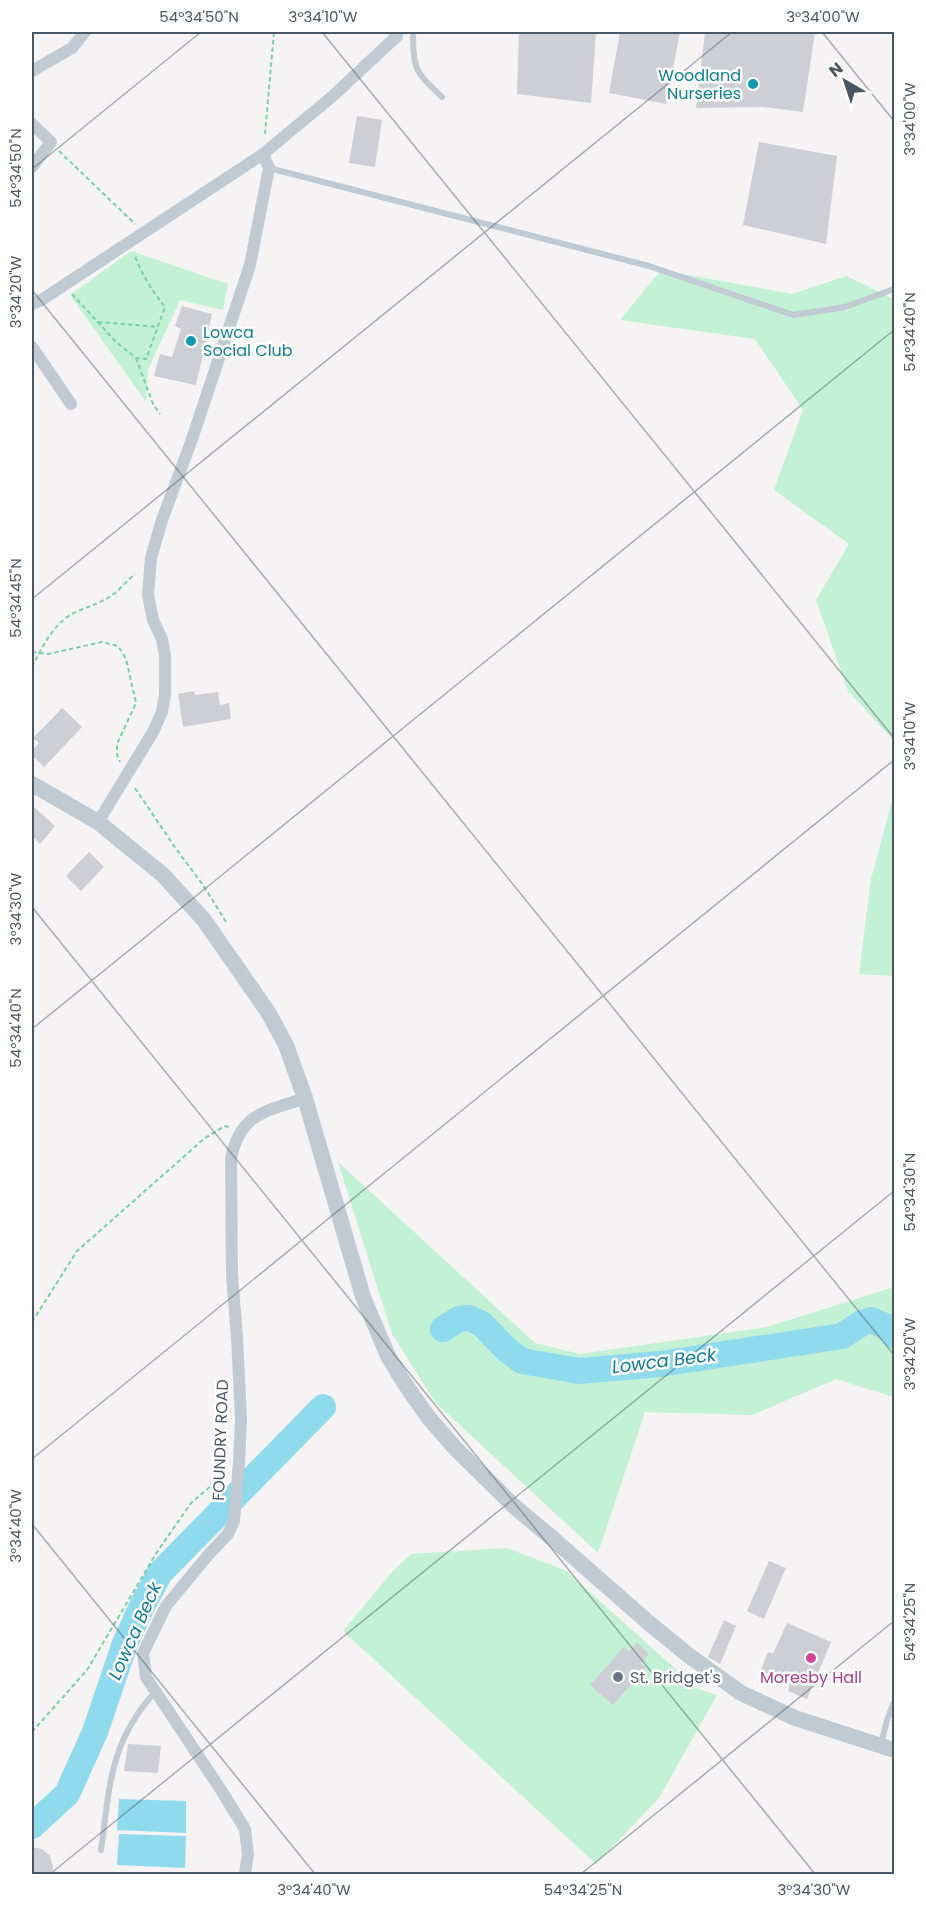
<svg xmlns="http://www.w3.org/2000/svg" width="926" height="1906" viewBox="0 0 926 1906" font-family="Poppins,sans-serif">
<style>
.green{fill:#c3f1d5}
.water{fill:#90daee}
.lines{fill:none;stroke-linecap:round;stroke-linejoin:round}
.river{stroke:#90daee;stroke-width:26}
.building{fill:#cdcfd5}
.path{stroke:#7ad0a6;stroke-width:2;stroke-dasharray:4.5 3;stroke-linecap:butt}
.service{stroke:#c1cad2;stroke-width:6}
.minor{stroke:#c1cad2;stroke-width:12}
.tertiary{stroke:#c1cad2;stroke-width:16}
.ticks{fill:none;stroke:#4a5661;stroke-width:1.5;stroke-opacity:0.45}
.culture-dot{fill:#0f9aa8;stroke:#fff;stroke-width:2}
.hotel-dot{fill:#d1479c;stroke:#fff;stroke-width:2}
.worship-dot{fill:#6b7280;stroke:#fff;stroke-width:2}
.labels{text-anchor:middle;stroke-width:5;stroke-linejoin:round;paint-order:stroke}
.culture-label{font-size:16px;fill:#0d838f;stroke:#fff;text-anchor:end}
.street-label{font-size:16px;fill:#4a5661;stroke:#fff}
.worship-label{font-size:16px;fill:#5b616d;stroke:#fff;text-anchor:start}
.hotel-label{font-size:16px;fill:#b23c85;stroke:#fff}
.water-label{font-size:18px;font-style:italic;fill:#0c7c9b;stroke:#fff}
.neatline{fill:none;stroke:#4a5661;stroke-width:2}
.ticks-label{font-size:15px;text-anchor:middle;fill:#4a5661}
</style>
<rect width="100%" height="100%" fill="#f5f3f3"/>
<path class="green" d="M131 251 228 284 223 310 180 300 148 370 146 402 70 295Z
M661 270 792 294 847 276 894 299V741L848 691 816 600 849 544 774 490 803 410 755 339 620 320Z
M894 793V976L859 974 871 879Z
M338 1162 535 1343 580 1354 767 1327 894 1287V1397L836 1379 752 1415 645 1412 598 1553 436 1403 392 1334Z
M507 1548 565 1570 698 1689 717 1695 659 1798 596 1864 343 1631 392 1572 411 1554Z"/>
<path class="water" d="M119 1799 186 1801V1833L117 1830Z
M119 1834 186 1836 185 1868 117 1865Z"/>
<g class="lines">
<path class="river" d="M443 1329 459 1319 469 1318 482 1324 506 1349 522 1361 579 1371 660 1364 842 1336 862 1323 871 1320 887 1327 894 1335
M32 1826 67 1794 95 1732 124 1646 141 1608 160 1573 323 1407"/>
</g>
<path class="building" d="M519 32H596L591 103 517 94Z
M620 32H680L666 104 609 93Z
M705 32H815L803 112 763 107 696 108Z
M357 116 382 120 375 167 349 163Z
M759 142 837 156 826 244 743 225Z
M182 306 212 314 196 385 154 376 160 354 172 357 181 329 175 326Z
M194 691 195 695 218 692 220 705 229 703 231 719 183 727 178 694Z
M62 708 82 727 44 767 32 755V751L39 743 33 738Z
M32 805 55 826 40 844 32 836Z
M89 852 104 867 81 891 66 876Z
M769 1561 786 1568 764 1619 747 1611Z
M724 1620 736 1626 720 1664 708 1657Z
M787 1623 831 1642 807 1699 788 1691 790 1684 760 1672 768 1652 773 1654Z
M637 1642 649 1654 641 1664 646 1668 613 1705 590 1685 624 1647 629 1652Z
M128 1744 161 1746 158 1773 124 1771Z
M32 1847 42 1849 50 1856 53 1867 51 1875H32Z"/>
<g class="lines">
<path class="path" d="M265 134 274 32
M59 151 135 224
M72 294 116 342 136 358 146 359 165 307C153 292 142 275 135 256
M98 322 158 327
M136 358 153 404 160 414
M32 652 48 654 102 642 118 646 126 659 136 703 117 744V755L120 762
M32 667C43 646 54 621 78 611 90 606 100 603 111 596 120 590 127 580 135 574
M135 788 174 846 203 885 226 922
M32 1322 77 1251 205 1138 225 1126 229 1127
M32 1732 87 1670 157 1552 191 1503 225 1474"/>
<path class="service" d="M413 36C413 71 417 73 442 97
M269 168 649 266 793 315 845 307 894 289
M881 1744 887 1720 894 1702
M101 1850C110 1786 109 1743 155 1692"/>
<path class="minor" d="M32 71 72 48 85 32
M32 124 51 142 32 167
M32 304 43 299 263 154 334 95 397 36
M32 347 71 404
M98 822 153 732 162 712 165 694V656L162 639 153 620 148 595 151 558 162 520 191 442 250 265 269 168 263 154
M245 1874 248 1854 245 1829 221 1790 146 1677 143 1653 166 1606 209 1554 228 1534 234 1521 239 1463 241 1419 237 1338 232 1275 231 1158C241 1112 266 1112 305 1098"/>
<path class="tertiary" d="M32 784 98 822 163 875 204 920 268 1012 286 1045 305 1098 363 1297 388 1356 403 1381 428 1417 455 1448 515 1507 552 1538 649 1623 688 1655 741 1693 795 1718 894 1750"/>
</g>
<path class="ticks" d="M322 32 894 738M822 32 894 121M32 169 201 32M32 290 894 1355M32 599 732 32M32 907 815 1874M32 1029 894 330M32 1459 894 760M32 1524 315 1874M50 1874 894 1191M581 1874 894 1621"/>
<g class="culture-dot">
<circle cx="753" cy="84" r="6"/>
<circle cx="191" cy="341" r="6"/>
</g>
<circle class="hotel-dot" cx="811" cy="1658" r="6"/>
<circle class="worship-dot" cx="618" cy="1677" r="6"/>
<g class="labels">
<g class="culture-label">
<text x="741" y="81">Woodland<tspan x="741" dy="18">Nurseries</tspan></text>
<text x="203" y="338" text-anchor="start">Lowca<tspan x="203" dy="18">Social Club</tspan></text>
</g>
<g class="street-label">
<text transform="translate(220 1440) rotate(-88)" y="6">FOUNDRY ROAD</text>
</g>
<g class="worship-label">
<text x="630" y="1683">St. Bridget's</text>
</g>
<g class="hotel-label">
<text x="811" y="1683">Moresby Hall</text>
</g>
<g class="water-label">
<text transform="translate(664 1361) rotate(-7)" y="6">Lowca Beck</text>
<text transform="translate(135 1631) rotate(-66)" y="6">Lowca Beck</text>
</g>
</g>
<rect width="926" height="1906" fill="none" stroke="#ffffff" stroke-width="66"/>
<g transform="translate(845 81) rotate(321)" stroke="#ffffff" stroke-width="4.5" paint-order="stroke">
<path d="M0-4.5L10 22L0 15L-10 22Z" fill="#4a5661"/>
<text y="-9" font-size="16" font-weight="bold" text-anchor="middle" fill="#4a5661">N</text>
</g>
<rect x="33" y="33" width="860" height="1840" class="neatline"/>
<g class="ticks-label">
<text x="199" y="22">54°34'50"N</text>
<text x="323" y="22">3°34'10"W</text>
<text x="823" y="22">3°34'00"W</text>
<text transform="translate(910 119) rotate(-90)" y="5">3°34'00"W</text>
<text transform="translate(16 168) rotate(-90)" y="5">54°34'50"N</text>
<text transform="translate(16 292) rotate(-90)" y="5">3°34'20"W</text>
<text transform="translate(910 332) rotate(-90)" y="5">54°34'40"N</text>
<text transform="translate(16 598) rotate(-90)" y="5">54°34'45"N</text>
<text transform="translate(910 736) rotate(-90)" y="5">3°34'10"W</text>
<text transform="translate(16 909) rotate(-90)" y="5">3°34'30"W</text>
<text transform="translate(16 1028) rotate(-90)" y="5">54°34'40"N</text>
<text transform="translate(910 1192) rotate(-90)" y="5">54°34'30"N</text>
<text transform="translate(910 1354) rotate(-90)" y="5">3°34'20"W</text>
<text transform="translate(16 1526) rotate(-90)" y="5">3°34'40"W</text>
<text transform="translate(910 1622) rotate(-90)" y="5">54°34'25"N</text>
<text x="314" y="1895">3°34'40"W</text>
<text x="583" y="1895">54°34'25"N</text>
<text x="814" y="1895">3°34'30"W</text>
</g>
</svg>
